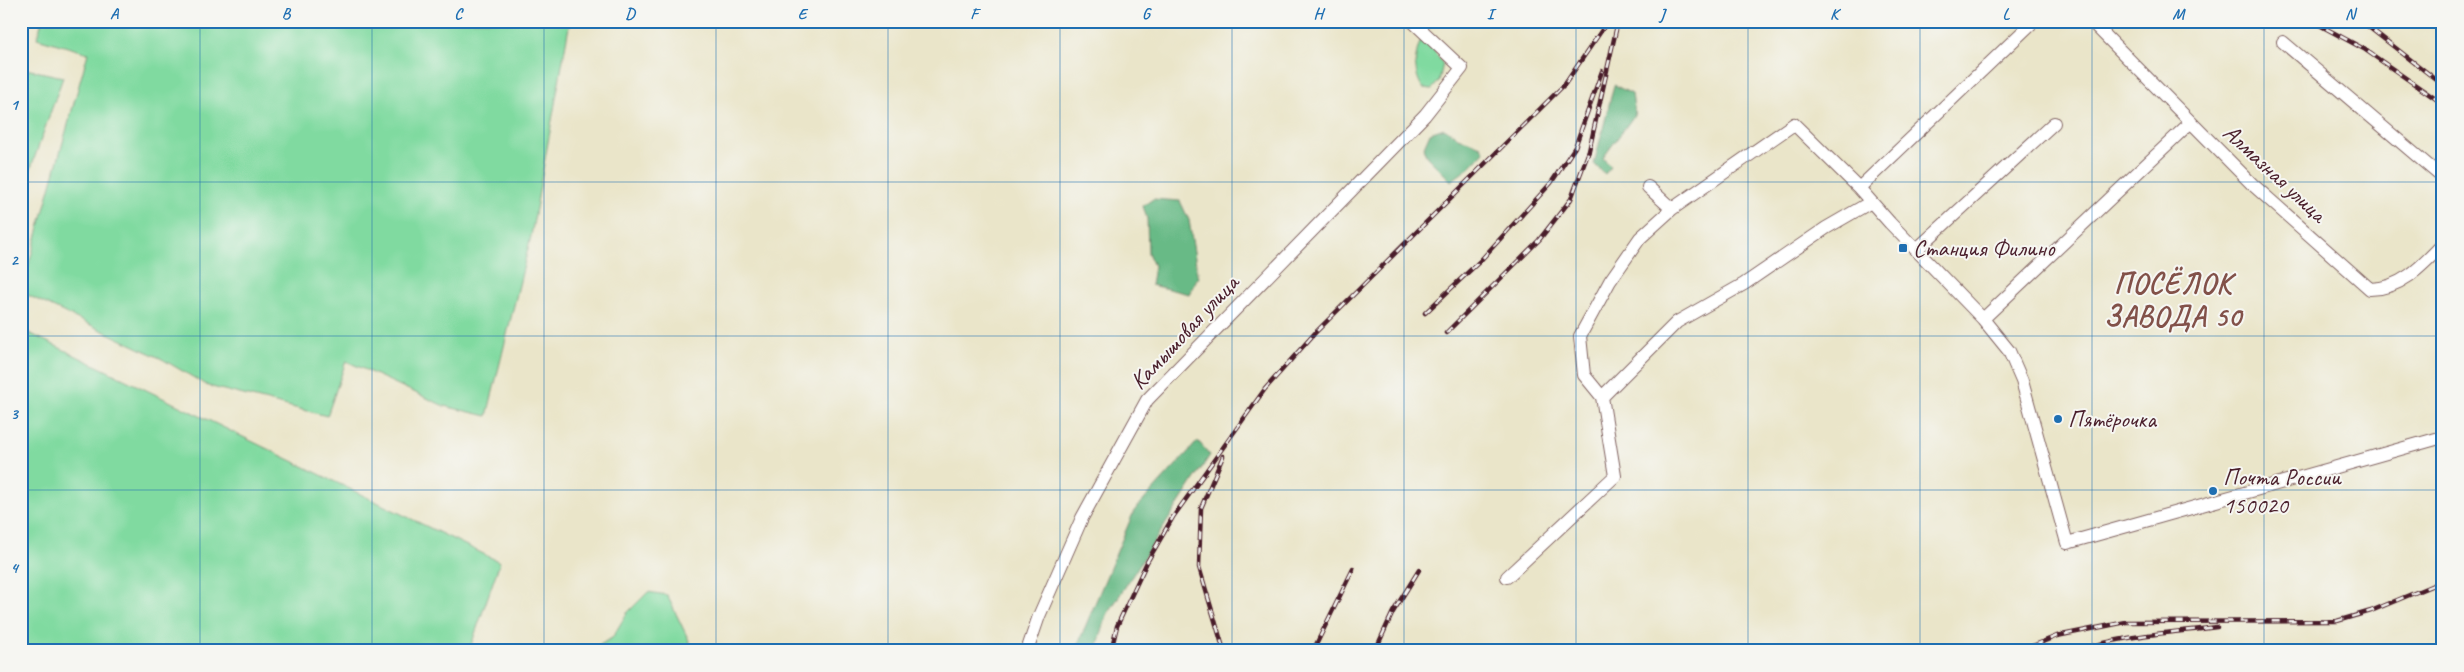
<svg xmlns="http://www.w3.org/2000/svg" width="2464" height="672" viewBox="0 0 2464 672" font-family="Caveat,sans-serif">
<style>
.green{fill:#80daa0;stroke:#657c66}
.forest{fill:#68ba86;stroke:#596c58}
.lines{fill:none;stroke-linecap:round;stroke-linejoin:round}
.minor-casing{stroke:#826462;stroke-width:14}
.minor{stroke:#fff;stroke-width:12}
.rail-casing{stroke:#4a1f2b;stroke-width:4.5}
.rail{stroke:#f6f6f2;stroke-width:2.5;stroke-dasharray:8;stroke-linecap:butt}
.grid{fill:none;stroke:#1f6fb2;stroke-width:1;stroke-opacity:0.55}
.poi-dot{fill:#1f6fb2;stroke:#f6f6f2;stroke-width:2}
.labels{text-anchor:middle;stroke-width:4;stroke-linejoin:round;paint-order:stroke}
.street-label{font-size:24px;fill:#4a1f2b;stroke:#f6f6f2}
.poi-label{font-size:24px;fill:#4a1f2b;stroke:#f6f6f2;text-anchor:start}
.district-label{font-size:29px;font-weight:bold;letter-spacing:1px;fill:#825149;stroke:#f6f6f2}
.neatline{fill:none;stroke:#1f6fb2;stroke-width:2}
.grid-label{font-size:16px;text-anchor:middle;font-weight:bold;fill:#1f6fb2}
</style>
<rect width="100%" height="100%" fill="#f6f6f2"/>
<filter id="ink" filterUnits="userSpaceOnUse"><feTurbulence type="fractalNoise" baseFrequency=".02" numOctaves="2"/><feDisplacementMap in="SourceGraphic" scale="10" xChannelSelector="R" yChannelSelector="G"/><feConvolveMatrix kernelMatrix="1 2 1 2 8 2 1 2 1" color-interpolation-filters="sRGB"/></filter>
<filter id="wash" filterUnits="userSpaceOnUse"><feTurbulence type="fractalNoise" baseFrequency=".0096" numOctaves="4" result="noise"/><feDisplacementMap in="SourceGraphic" scale="20" xChannelSelector="R" yChannelSelector="G"/><feGaussianBlur stdDeviation="1.12" result="paint"/><feColorMatrix in="noise" values="0 0 0 0 0 0 0 0 0 0 0 0 0 0 0 0 0 1.4 0 .05"/><feComposite in="paint" operator="in"/></filter>
<g filter="url(#wash)">
<rect width="100%" height="100%" fill="#eae5c9"/>
<path class="green" d="M42 21H570L531 236 487 416 444 406 346 361 327 416 208 386 162 359 21 292 88 53 37 38Z
M1421 40 1428 42 1443 64 1439 81 1432 89 1423 88C1413 74 1414 55 1421 40Z
M21 68 63 77 21 196Z
M21 329 500 562 469 651H21Z
M648 592 667 595 694 651H589L612 638 627 613Z"/>
<path class="forest" d="M1614 85 1632 94 1635 114 1603 158 1611 167 1605 174 1594 164Z
M1444 128 1458 137 1481 146 1484 152 1470 167 1451 181 1427 157 1423 149 1430 133Z
M1153 199 1180 201 1189 220 1198 277 1189 294 1151 285 1154 266 1148 253 1147 219 1143 206Z
M1198 441 1210 455 1107 615 1096 651H1075L1134 511Z"/>
</g>
<g filter="url(#ink)">
<g class="lines">
<defs>
<path id="minor" d="M2034 21 1859 188 1890 223 1983 319 2009 351 2022 381 2067 543 2443 437
M2091 21 2252 184 2370 289C2401 289 2422 266 2443 244
M2283 42 2443 178
M1648 187 1672 209
M1859 188 1794 124 1672 209 1640 238 1610 281 1580 336 1584 375 1602 397 1677 322 1744 284 1826 228 1871 202
M1916 250 2054 123
M1983 319 2191 122
M1507 577 1615 476 1602 397
M1027 651 1039 616 1082 518 1147 400 1425 115 1462 68 1412 21"/>
</defs>
<use href="#minor" class="minor-casing"/>
<use href="#minor" class="minor"/>
<defs>
<path id="rail" d="M2312 21 2364 49 2443 104
M2361 21 2443 85
M1425 313 1480 261 1551 183 1575 147 1602 71
M1446 333 1539 240 1571 199 1589 151 1618 21
M1223 456 1201 508 1199 567 1224 651
M1111 651 1117 626 1147 562 1173 517 1265 389 1315 333 1565 84 1608 21
M1313 651 1353 569
M1375 651 1393 612 1419 570
M2020 651 2057 636 2126 622 2337 621 2371 611 2443 581
M2077 651C2121 635 2171 633 2217 627
M2440 651 2443 645"/>
</defs>
<use href="#rail" class="rail-casing"/>
<use href="#rail" class="rail"/>
</g>
</g>
<path class="grid" d="M200 21V651M372 21V651M544 21V651M716 21V651M888 21V651M1060 21V651M1232 21V651M1404 21V651M1576 21V651M1748 21V651M1920 21V651M2092 21V651M2264 21V651M21 182H2443M21 336H2443M21 490H2443"/>
<g class="poi-dot">
<rect x="1898" y="243" width="10" height="10" rx="2.5"/>
<circle cx="2058" cy="419" r="5"/>
<circle cx="2213" cy="491" r="5"/>
</g>
<g class="labels">
<g class="street-label">
<text transform="translate(2275 173) rotate(43)" y="8">Алмазная улица</text>
<text transform="translate(1184 332) rotate(-47)" y="8">Камышовая улица</text>
</g>
<g class="poi-label">
<text x="1913" y="256">Станция Филино</text>
<text x="2068" y="427">Пятёрочка</text>
<text x="2223" y="485">Почта России<tspan x="2223" dy="28">150020</tspan></text>
</g>
<g class="district-label">
<text x="2173" y="293">ПОСЁЛОК<tspan x="2173" dy="33">ЗАВОДА 50</tspan></text>
</g>
</g>
<rect width="2464" height="672" fill="none" stroke="#f6f6f2" stroke-width="55"/>
<rect x="28" y="28" width="2408" height="616" class="neatline"/>
<g class="grid-label">
<text x="114" y="19">A</text>
<text x="286" y="19">B</text>
<text x="458" y="19">C</text>
<text x="630" y="19">D</text>
<text x="802" y="19">E</text>
<text x="974" y="19">F</text>
<text x="1146" y="19">G</text>
<text x="1318" y="19">H</text>
<text x="1490" y="19">I</text>
<text x="1662" y="19">J</text>
<text x="1834" y="19">K</text>
<text x="2006" y="19">L</text>
<text x="2178" y="19">M</text>
<text x="2350" y="19">N</text>
<text x="14" y="110">1</text>
<text x="14" y="265">2</text>
<text x="14" y="419">3</text>
<text x="14" y="573">4</text>
</g>
</svg>
